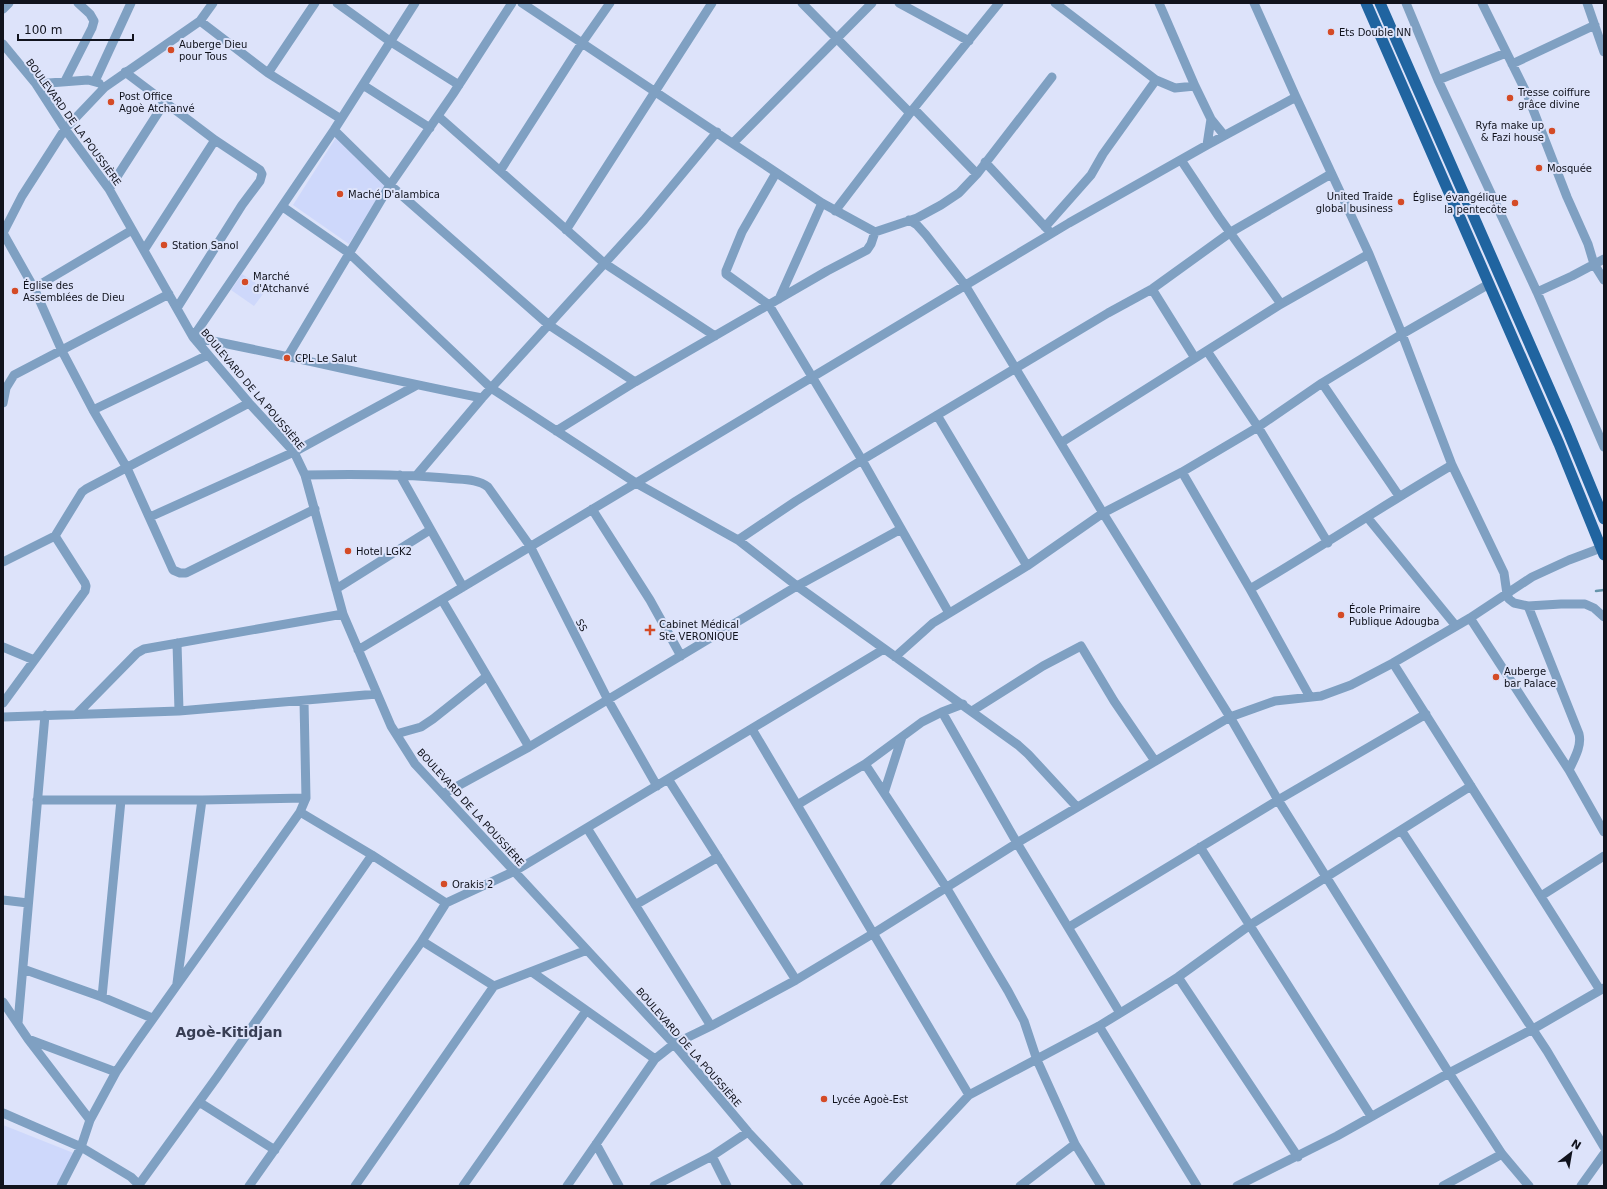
<svg xmlns="http://www.w3.org/2000/svg" width="1607" height="1189" viewBox="0 0 1607 1189" font-family="'DejaVu Sans',sans-serif">
<style>
.built{fill:#ced8fb}
.lines{fill:none;stroke-linecap:round;stroke-linejoin:round}
.stream{stroke:#6695ab;stroke-width:2.5}
.minor{stroke:#7fa0c2;stroke-width:9}
.major{stroke:#2064a0;stroke-width:11}
.poi-dot{fill:#d44b26;stroke:#dde3fa;stroke-width:1.5}
.labels{text-anchor:middle;stroke-width:4;stroke-linejoin:round;paint-order:stroke}
.poi-label{font-size:10px;fill:#11131d;stroke:#dde3fa;text-anchor:start}
.street-label{font-size:10px;fill:#11131d;stroke:#dde3fa}
.district-label{font-size:14px;font-weight:bold;fill:#383e54;stroke:#dde3fa}
</style>
<rect width="100%" height="100%" fill="#dde3fa"/>
<path class="built" d="M337 136 386 184 349 244 293 205Z
M242 274 266 290 254 306 231 290Z
M3 1125 76 1154 59 1186H3Z"/>
<g class="lines">
<path class="stream" d="M1596 591 1604 590"/>
<path class="minor" d="M337 3 391 42 459 85
M415 3 334 130 193 337C290 356 386 379 482 398
M522 3 822 203 875 232 917 218 941 205 959 193 977 174 1052 77
M802 3 910 113
M899 3 969 41
M1055 3 1156 80 1175 88 1195 86
M1159 3 1195 86 1211 119 1224 135
M1254 3 1296 97 1369 254 1402 334 1452 465 1504 573 1507 594 1509 599 1514 603 1528 606 1561 604H1585L1594 608 1604 617
M1406 3 1438 80 1537 292 1604 447
M1482 3 1527 94 1567 197 1588 244 1594 264 1604 280
M1587 3 1604 52
M3 9 9 3
M200 21 268 73 341 119
M3 44 36 84 65 129 109 189 193 337 249 403 294 452 305 475 343 614 391 726 415 764 674 1044 748 1132 799 1186
M1512 64 1595 25
M125 72 215 140 260 170 262 174 260 181 242 205 177 308
M268 73 315 3
M1438 80 1506 53
M65 81 92 28 94 21 90 14 78 3
M95 81 131 3
M36 84 88 80 99 83
M363 85 430 128
M914 109 977 174
M438 116 604 263 715 336
M334 130 390 185 549 325 635 382
M733 143 872 3
M1207 145 1211 119
M1181 160 1219 217 1281 304
M985 162 1049 231
M500 171 582 43 610 3
M776 173 742 232 726 271V274L769 305 862 460 949 613
M109 189 165 102
M283 207 349 253 491 388 636 483 738 540 797 586 1018 745 1028 754 1077 807
M835 211 910 113 999 3
M909 220 917 225 926 235 965 285 1103 513 1230 717 1278 800 1449 1073 1502 1154 1529 1186
M1045 227 1091 175 1103 154 1156 80
M566 230 712 3
M3 233 34 288 62 351 93 410 127 468 173 570 180 573H186L315 509
M3 233 22 196 65 129 105 87 200 21 213 3
M144 250 215 140
M34 288 132 230
M1152 289 1195 358
M1537 292 1572 276 1604 259
M779 299 822 203
M1207 351 1258 427 1328 543
M288 356 390 185 453 94 512 3
M1322 383 1399 496
M3 403 6 388 14 375 169 294
M93 410 208 355
M937 415 1027 566
M556 431 635 382 827 271 867 250 871 244 875 232
M1062 442 1281 304 1369 254
M1182 472 1250 589 1310 697
M305 475C352 474 399 474 446 478 460 480 477 478 488 487L530 546 608 700 657 786
M400 475 463 587
M416 476 482 398 644 220 717 132
M592 509 650 600 681 656
M150 517 294 452 417 385
M1367 517 1456 626
M738 540 796 501 862 460 1108 313 1152 289 1231 232 1331 174
M3 562 55 536 82 492 86 489 249 403
M336 589 430 530
M1250 589C1318 549 1384 505 1452 465
M442 600 529 747
M1528 606 1579 734C1582 746 1574 759 1569 770
M1470 618 1569 770 1604 832
M177 643 179 711
M3 647 34 660
M358 650 1069 223 1207 145 1296 97
M895 657 933 623 1027 566 1103 513 1182 472 1258 427 1322 383 1402 334 1489 284
M1393 663 1600 990
M3 703 85 591 86 586 85 583 55 536
M972 711 1043 666 1081 646 1114 701 1155 761
M942 712 1017 843 1120 1013
M77 714 137 653 144 649 343 614
M3 717 179 711 377 694
M752 729 969 1095
M396 734 421 727 433 719 487 676
M865 764 946 887 1008 991 1024 1021 1037 1060 1075 1144 1101 1186
M668 779 796 980
M884 793 902 737
M443 794 529 747 797 586 901 529
M37 800H202L306 798
M797 805 865 764 922 722 942 712 963 704
M300 812 372 855 446 903
M587 828 711 1026
M1401 830 1547 1051 1604 1147
M1200 847 1371 1116
M1541 896 1604 856
M3 900 28 903
M635 905 718 857
M1069 927 1278 800 1426 714
M422 941 494 986 587 950
M23 969 102 997 152 1018
M532 972 655 1059
M1178 977 1298 1157
M177 983 202 800
M102 997 121 800
M3 1002 28 1039 90 1120
M18 1023 45 715
M1099 1026 1197 1186
M28 1039 116 1072
M199 1102 275 1150
M3 1113 81 1147 131 1177 140 1186
M596 1144 619 1186
M61 1186 81 1147 90 1120 116 1072 135 1044 300 812 306 798 304 701
M138 1186 217 1077 372 855
M249 1186 422 941 446 903 515 871 884 649
M355 1186 494 986
M463 1186 586 1011
M567 1186 655 1059 674 1044 711 1026 796 980 874 933 1017 843 1230 717 1275 701 1321 696 1351 685 1393 663 1470 618 1532 577 1569 560 1601 548
M654 1186 712 1156
M727 1186 712 1156 748 1132
M884 1186 969 1095 1099 1026 1148 996 1178 977 1250 925 1471 786
M1020 1186 1075 1144
M1237 1186 1337 1136 1449 1073 1533 1029 1604 988
M1443 1186 1502 1154
M1581 1186 1604 1154"/>
<path class="major" d="M1366 3 1559 444 1604 555
M1380 3 1567 429 1604 519"/>
</g>
<g class="poi-dot">
<circle cx="1331" cy="32" r="4"/>
<circle cx="171" cy="50" r="4"/>
<circle cx="1510" cy="98" r="4"/>
<circle cx="111" cy="102" r="4"/>
<circle cx="1552" cy="131" r="4"/>
<circle cx="1539" cy="168" r="4"/>
<circle cx="340" cy="194" r="4"/>
<circle cx="1401" cy="202" r="4"/>
<circle cx="1515" cy="203" r="4"/>
<circle cx="164" cy="245" r="4"/>
<circle cx="245" cy="282" r="4"/>
<circle cx="15" cy="291" r="4"/>
<circle cx="287" cy="358" r="4"/>
<circle cx="348" cy="551" r="4"/>
<circle cx="1341" cy="615" r="4"/>
<path d="M648 624h4v4h4v4h-4v4h-4v-4h-4v-4h4z"/>
<circle cx="1496" cy="677" r="4"/>
<circle cx="444" cy="884" r="4"/>
<circle cx="824" cy="1099" r="4"/>
</g>
<g class="labels">
<g class="poi-label">
<text x="1339" y="36">Ets Double NN</text>
<text x="179" y="48">Auberge Dieu<tspan x="179" dy="12">pour Tous</tspan></text>
<text x="1518" y="96">Tresse coiffure<tspan x="1518" dy="12">grâce divine</tspan></text>
<text x="119" y="100">Post Office<tspan x="119" dy="12">Agoè Atchanvé</tspan></text>
<text x="1544" y="129" text-anchor="end">Ryfa make up<tspan x="1544" dy="12">&amp; Fazi house</tspan></text>
<text x="1547" y="172">Mosquée</text>
<text x="348" y="198">Maché D'alambica</text>
<text x="1393" y="200" text-anchor="end">United Traide<tspan x="1393" dy="12">global business</tspan></text>
<text x="1507" y="201" text-anchor="end">Église évangélique<tspan x="1507" dy="12">la pentecôte</tspan></text>
<text x="172" y="249">Station Sanol</text>
<text x="253" y="280">Marché<tspan x="253" dy="12">d'Atchanvé</tspan></text>
<text x="23" y="289">Église des<tspan x="23" dy="12">Assemblées de Dieu</tspan></text>
<text x="295" y="362">CPL Le Salut</text>
<text x="356" y="555">Hotel LGK2</text>
<text x="1349" y="613">École Primaire<tspan x="1349" dy="12">Publique Adougba</tspan></text>
<text x="659" y="628">Cabinet Médical<tspan x="659" dy="12">Ste VERONIQUE</tspan></text>
<text x="1504" y="675">Auberge<tspan x="1504" dy="12">bar Palace</tspan></text>
<text x="452" y="888">Orakis 2</text>
<text x="832" y="1103">Lycée Agoè-Est</text>
</g>
<g class="street-label">
<text transform="translate(74 122) rotate(54)" y="4">BOULEVARD DE LA POUSSIÈRE</text>
<text transform="translate(253 389) rotate(50)" y="4">BOULEVARD DE LA POUSSIÈRE</text>
<text transform="translate(582 625) rotate(63)" y="4">SS</text>
<text transform="translate(471 807) rotate(48)" y="4">BOULEVARD DE LA POUSSIÈRE</text>
<text transform="translate(689 1047) rotate(49)" y="4">BOULEVARD DE LA POUSSIÈRE</text>
</g>
<g class="district-label">
<text x="229" y="1037">Agoè-Kitidjan</text>
</g>
</g>
<rect width="1607" height="1189" fill="none" stroke="#11131d" stroke-width="8"/>
<g transform="translate(1571 1153) rotate(31)" stroke="#dde3fa" stroke-width="3" paint-order="stroke">
<path d="M0-3L7 15L0 10L-7 15Z" fill="#11131d"/>
<text y="-6" font-size="11" font-weight="bold" text-anchor="middle" fill="#11131d">N</text>
</g>
<path d="M18 34v6h115v-6" fill="none" stroke="#11131d" stroke-width="2"/>
<text x="24" y="34" font-size="12" fill="#11131d" stroke="#dde3fa" stroke-width="3" paint-order="stroke">100 m</text>
</svg>
